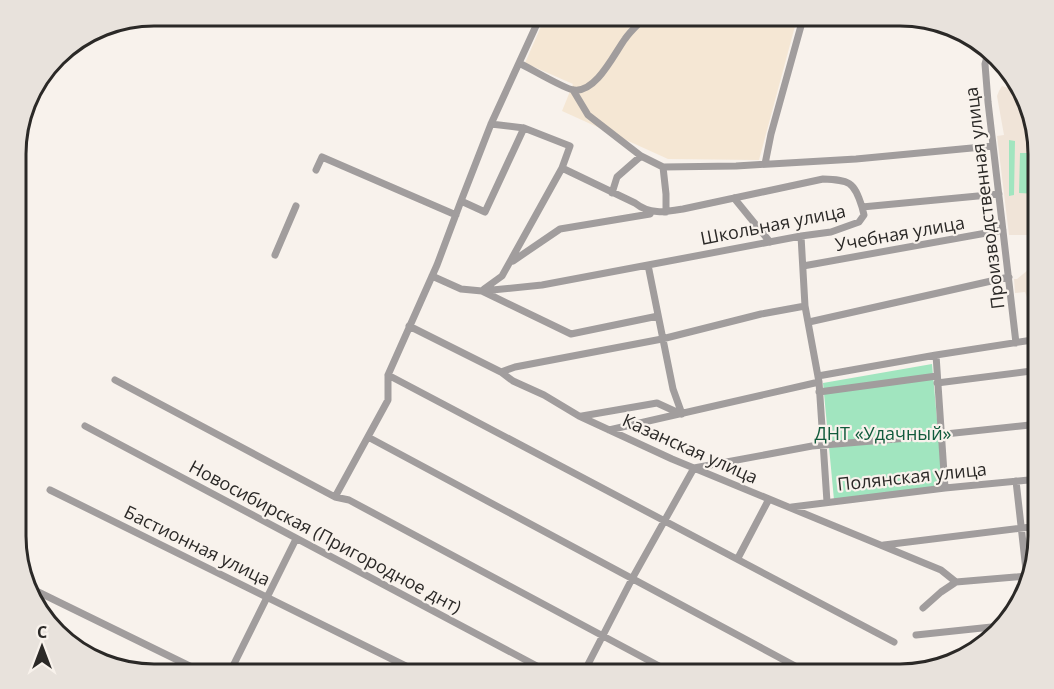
<svg xmlns="http://www.w3.org/2000/svg" width="1054" height="689" viewBox="0 0 1054 689" font-family="'Open Sans',sans-serif">
<style>
.industrial{fill:#f5e7d4}
.built{fill:#f0e4d8}
.green{fill:#a1e5bf}
.water{fill:#26b6c1}
.lines{fill:none;stroke-linecap:round;stroke-linejoin:round}
.minor{stroke:#a19d9d;stroke-width:7}
.labels{text-anchor:middle;stroke-width:4.5;stroke-linejoin:round;paint-order:stroke}
.street-label{font-size:18px;fill:#2b2927;stroke:#f8f2ec}
.park-label{font-size:18px;fill:#125b3c;stroke:#f8f2ec}
.rim{fill:none;stroke:#2b2927;stroke-width:3}
</style>
<rect width="100%" height="100%" fill="#f8f2ec"/>
<path class="industrial" d="M546 15H798L759 160 668 159 562 111 573 84 525 63Z"/>
<path class="built" d="M1020 83 1039 144 1038 329 1031 297H1027L1025 292 1015 293 1014 279H1017L1028 270 1029 266 1038 255V244L1027 235H1009L997 136 1004 135 997 96 999 91 1002 86 1011 89 1018 87Z"/>
<path class="green" d="M1009 140 1015 141 1014 195 1009 196Z
M1020 153H1039V194L1019 193Z
M932 364 943 486 834 500 823 383Z"/>
<path class="water" d="M16 372 22 377 24 393 22 396H16Z"/>
<g class="lines">
<path class="minor" d="M96 28 99 30
M989 50 985 64 988 102 1016 343
M519 63C528 67 566 90 574 90 596 93 614 54 625 39 631 30 640 23 647 15
M573 90 588 115 641 156 663 167 736 166 856 159 993 146
M524 128 485 212 461 201 491 124 541 15
M765 164 771 134 804 15
M663 167 666 194V212H664
M562 168 635 203C650 215 665 212 683 209L823 179C849 180 854 181 862 207
M316 170 322 157 456 215
M612 193 617 177 641 156
M734 198 770 242
M801 236 805 306 819 382 827 502
M275 255 296 206
M513 261 560 229 650 214
M648 265 801 236 831 232 859 222 864 215 862 207 999 194
M803 266 1003 230
M432 276 461 289 482 291 571 334 658 316
M484 289 502 276 562 168 570 146 524 128 491 124
M482 291 542 285 648 265 673 389 682 414
M809 322 1009 277
M409 326 501 372 513 381 544 395 579 416 672 459 941 570 956 582
M501 372 515 367 662 339 761 314 805 306
M388 375 894 642
M818 376 936 355
M115 380 335 497 349 500 674 674
M937 383 1039 370
M819 392 937 376
M582 416 657 403 681 414
M85 426 552 674
M609 430 819 382
M368 437 810 674
M1016 481 1027 579
M945 488 936 355 1039 339
M50 490 422 674
M335 497 388 400V375L437 265 461 201
M792 507 945 488 1039 479
M884 545 1039 526
M738 558 769 499
M28 587 206 674
M923 608 941 592 956 582 1028 576
M916 635 1001 626
M229 674 296 539
M583 674 633 577 694 468 812 446 908 438 1039 424"/>
</g>
<g class="labels">
<g class="street-label">
<text transform="translate(985 198) rotate(-97)" y="6">Производственная улица</text>
<text transform="translate(773 225) rotate(-11)" y="6">Школьная улица</text>
<text transform="translate(900 234) rotate(-10)" y="6">Учебная улица</text>
<text transform="translate(690 449) rotate(24)" y="6">Казанская улица</text>
<text transform="translate(912 477) rotate(-6)" y="6">Полянская улица</text>
<text transform="translate(325 537) rotate(28)" y="6">Новосибирская (Пригородное днт)</text>
<text transform="translate(197 546) rotate(26)" y="6">Бастионная улица</text>
</g>
<g class="park-label">
<text x="883" y="440">ДНТ «Удачный»</text>
</g>
</g>
<path d="M0 0H1054V689H0ZM154 26H900A128 128 0 0 1 1028 154V536A128 128 0 0 1 900 664H154A128 128 0 0 1 26 536V154A128 128 0 0 1 154 26Z" fill="#e8e2dc" fill-rule="evenodd"/>
<path class="rim" d="M154 26H900A128 128 0 0 1 1028 154V536A128 128 0 0 1 900 664H154A128 128 0 0 1 26 536V154A128 128 0 0 1 154 26Z"/>
<g transform="translate(42 647)" stroke="#f8f2ec" stroke-width="4.5" paint-order="stroke">
<path d="M0-4.5L10 22L0 15L-10 22Z" fill="#2b2927"/>
<text y="-9" font-size="16" font-weight="bold" text-anchor="middle" fill="#2b2927">С</text>
</g>
</svg>
